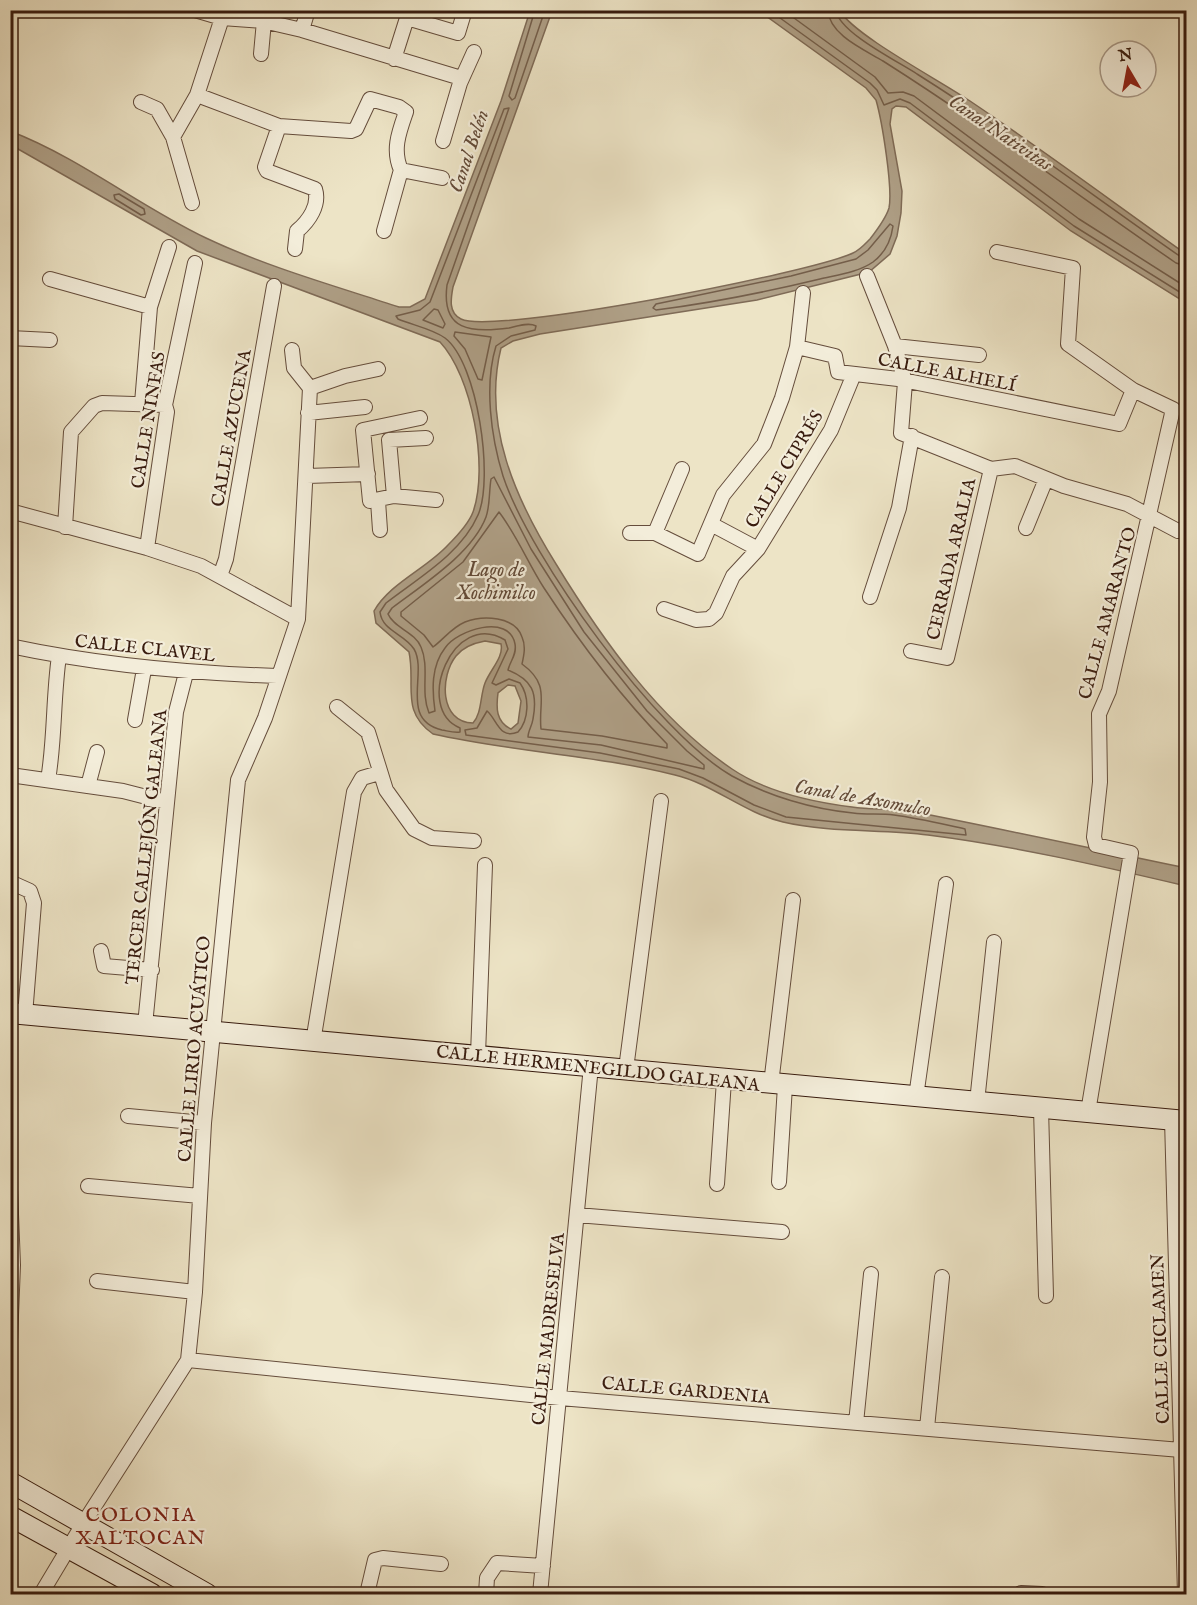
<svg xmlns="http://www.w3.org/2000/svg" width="1197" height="1605" viewBox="0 0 1197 1605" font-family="'IM FELL English',serif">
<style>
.water{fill:#afa087;stroke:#7f6b57;stroke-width:1.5;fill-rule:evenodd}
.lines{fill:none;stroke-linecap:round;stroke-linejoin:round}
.shore{stroke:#745e4a;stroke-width:1.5}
.street-casing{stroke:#654d3c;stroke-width:16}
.secondary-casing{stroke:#381b0e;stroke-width:22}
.street{stroke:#f3edda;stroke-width:14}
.secondary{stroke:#f3edda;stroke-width:20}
.labels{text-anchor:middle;stroke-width:4.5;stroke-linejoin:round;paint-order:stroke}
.street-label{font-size:18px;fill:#381b0e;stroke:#f3edda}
.water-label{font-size:20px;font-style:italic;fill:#624a38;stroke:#f3edda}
.neighbourhood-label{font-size:20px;letter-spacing:1.5px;fill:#7a1f14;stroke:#f3edda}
</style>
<rect width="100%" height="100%" fill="#ede4c6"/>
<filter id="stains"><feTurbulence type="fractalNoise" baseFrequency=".00333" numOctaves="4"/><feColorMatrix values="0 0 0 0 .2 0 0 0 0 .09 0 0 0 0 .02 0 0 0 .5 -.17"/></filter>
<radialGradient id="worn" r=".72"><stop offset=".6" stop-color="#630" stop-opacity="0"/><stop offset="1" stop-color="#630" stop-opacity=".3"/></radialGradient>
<path class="water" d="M530 11H552L453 287C451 298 448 313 461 319 494 335 811 273 853 253 860 250 865 244 870 239 877 230 886 218 889 208 893 188 882 121 876 100L866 88 759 11H840C855 36 941 81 970 101 1043 150 1114 203 1186 254V303L1071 231 906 107 896 106 892 109 890 124 902 191 901 213 897 236 890 254 869 272 757 300 540 334 513 341 501 348C482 425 516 500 556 564 602 639 658 719 732 769 766 792 812 802 852 807 871 810 891 808 910 811 1002 829 1094 849 1186 868V886C1101 866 1015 846 928 835 880 829 830 833 783 822 744 813 713 784 675 775 595 755 513 752 433 734 400 711 416 685 409 652L376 623 374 611C390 583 426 569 448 545 457 536 469 523 473 512 489 467 472 376 440 342L197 251 11 145 10 131C80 158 139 206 206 238 267 267 335 286 399 307H410L425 299 501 101ZM485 641 501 644C504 657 490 670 485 683 480 696 482 713 473 723 439 722 440 676 456 656 463 647 474 643 485 641ZM508 685 515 686 521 701 518 723 511 729C496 722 496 708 498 693Z"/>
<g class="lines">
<path class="shore" d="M535 10 509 96 512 100 515 98 545 10
M769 10 870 83 877 90 884 105 900 99 910 103 1074 226 1186 296
M783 10 875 77 888 93 903 92 914 96 1079 219 1186 287
M828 10C829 35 865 50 883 61 984 125 1079 196 1176 263L1186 266
M836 10C838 32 899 62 917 74 1008 131 1093 196 1181 257L1186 258
M509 108 447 285C441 331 471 333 509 328 517 326 529 322 536 326L535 330 511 336 496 346C484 385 491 437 503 476 530 558 657 733 732 776 768 796 812 809 853 813 867 815 880 813 894 815 918 818 942 824 965 829L966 835 786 817 754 805 703 778 679 769 600 753 466 735 465 730 477 728 487 711C497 719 499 740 518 732 529 720 530 697 520 683L509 679 496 685 492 683 508 649 505 640C453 608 413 709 460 728V732C454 733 448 731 442 730 399 720 428 673 414 649 405 634 382 631 380 612L386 603C418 578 461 554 478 515 494 479 478 363 445 338 433 329 412 325 398 319L396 316 420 310 430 302 504 109Z
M119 194 144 209 145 214 141 215 115 199 114 195Z
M890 224 893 226C891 241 885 253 873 262 859 272 837 275 820 279 766 292 712 303 656 310L653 308 656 304 791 276 856 259 868 250Z
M434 309 438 310 445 324 443 328 423 320Z
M455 332 491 337 482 380 478 379 465 349 454 336Z
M494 477 531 549 584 632 647 711 687 751 704 765V769L601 745 528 737C528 731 532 726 533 719 538 692 532 680 508 670 510 661 517 655 515 644 509 613 457 630 445 648 431 666 432 690 435 711L429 713C420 691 430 668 421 647 415 632 394 628 388 614L392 608C422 585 472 554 486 517 490 506 489 491 491 479Z
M499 512C516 534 528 563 544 588 580 643 621 697 667 744V748L602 736 541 729C538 702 551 685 522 664 524 655 526 646 522 637 515 616 483 615 465 622 451 628 444 639 433 647L424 635 401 616V612L463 562Z"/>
<defs>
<path id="street" d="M195 10 222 18 263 21 302 30 461 78
M302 30 308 10
M261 54 265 10
M394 59 407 18 458 33 465 10
M197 95 279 126 351 131 356 129 370 99 399 107 406 112C399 132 392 150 401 170L442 178
M141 102 157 109 173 137 192 203
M279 126 265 167 267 171 315 189C320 205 309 221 297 231L295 249
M173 137 197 95 222 18
M443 141 460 83 474 52
M384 231 401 170
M997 252 1073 268 1068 344 1133 390 1173 409 1109 691 1099 714 1100 782 1094 837 1096 845 1131 853 1088 1112
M867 276 895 346 905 382 901 433 991 469 1015 466 1064 486 1127 504 1178 531
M50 279 150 307 142 403
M150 307 169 247
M10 338 50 340
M895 346 979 355
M797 347 835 356 838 372 898 379 1119 424 1133 390
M310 388 345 376 378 369
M308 413 365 407
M420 418 363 430 370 501 394 496 436 500
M307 476 368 474
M394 496 389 440 426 438
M378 501 380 530
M10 511 147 548 201 566 298 619
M711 524 758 549
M65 527 71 432 94 406 102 403 165 405
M1026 528 1046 479
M630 533H655L698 554 723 495 764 444 782 398 797 347 803 293
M655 533 682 469
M147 548 167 412 165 405 195 263
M220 576 226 559 274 286
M870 597 899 508 912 436
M664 609 696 620 709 619 716 613 733 576 758 549 831 430 854 374
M10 646C99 665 186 673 277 676
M911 651 947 658 991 469
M337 707 368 732 386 790 414 829 432 838 474 841
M135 720 144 669
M10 775 123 791 166 802
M48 780C55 739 53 698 59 656
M88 786 97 752
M10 882 30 891 34 903 25 1015
M101 951 104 966 152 970
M145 1025 176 712 186 673
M313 1042 354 792 362 778 379 773
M478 1055 485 865
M626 1069 661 801
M771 1084 793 900
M916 1097 946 884
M977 1102 994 942
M1041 1108 1046 1296
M128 1116 204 1123
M1172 1119 1185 1594
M779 1182 785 1086
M717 1184 724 1080
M88 1186 200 1196
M10 1189 13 1265 10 1340
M577 1215 782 1232
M97 1281 195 1292
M188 1360 560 1398 1181 1450
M856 1423 871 1274
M927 1428 942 1277
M1021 1593 1042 1594
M41 1594 83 1524 188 1360 195 1292 204 1123 238 780 265 718 298 619 310 388 294 368 292 350
M367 1594 375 1560 383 1558 441 1564
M486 1594 487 1578 497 1563 543 1566
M540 1594 591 1066"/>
<path id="secondary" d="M10 1013 1186 1121
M10 1482 207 1594
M10 1516 152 1594"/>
</defs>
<use href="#street" class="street-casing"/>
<use href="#secondary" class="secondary-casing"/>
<use href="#street" class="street"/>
<use href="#secondary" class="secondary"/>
</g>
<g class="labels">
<g class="street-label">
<text transform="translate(947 372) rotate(11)" y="6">CALLE ALHELÍ</text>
<text transform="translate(148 420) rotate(-81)" y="6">CALLE NINFAS</text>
<text transform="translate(231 428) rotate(-80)" y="6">CALLE AZUCENA</text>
<text transform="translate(784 469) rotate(-59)" y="6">CALLE CIPRÉS</text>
<text transform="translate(951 559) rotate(-77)" y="6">CERRADA ARALIA</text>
<text transform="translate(1107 613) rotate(-75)" y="6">CALLE AMARANTO</text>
<text transform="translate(145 648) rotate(6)" y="6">CALLE CLAVEL</text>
<text transform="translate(146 847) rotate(-84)" y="6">TERCER CALLEJÓN GALEANA</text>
<text transform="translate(194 1049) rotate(-85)" y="6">CALLE LIRIO ACUÁTICO</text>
<text transform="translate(598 1068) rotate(6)" y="6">CALLE HERMENEGILDO GALEANA</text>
<text transform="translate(548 1329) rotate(-84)" y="6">CALLE MADRESELVA</text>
<text transform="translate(1160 1339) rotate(-92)" y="6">CALLE CICLAMEN</text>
<text transform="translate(686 1390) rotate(5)" y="6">CALLE GARDENIA</text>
</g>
<g class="water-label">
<text transform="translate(1001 132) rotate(34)" y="7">Canal Nativitas</text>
<text transform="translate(468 151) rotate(-71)" y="7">Canal Belén</text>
<text x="496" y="576">Lago de<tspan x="496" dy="23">Xochimilco</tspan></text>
<text transform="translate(863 797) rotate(10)" y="7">Canal de Axomulco</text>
</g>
<g class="neighbourhood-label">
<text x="141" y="1521">COLONIA<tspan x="141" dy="23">XALTOCAN</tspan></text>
</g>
</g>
<rect width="1197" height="1605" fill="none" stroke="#ede4c6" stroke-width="36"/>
<rect x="12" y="12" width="1173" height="1581" fill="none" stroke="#381b0e" stroke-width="3"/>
<rect x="18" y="18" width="1161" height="1569" fill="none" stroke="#381b0e" stroke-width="1.5"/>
<g transform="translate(1128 69) rotate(350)"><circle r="28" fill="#f3edda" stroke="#a89988" stroke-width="1.5"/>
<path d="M0-4.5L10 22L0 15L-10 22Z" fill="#8f2418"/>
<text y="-9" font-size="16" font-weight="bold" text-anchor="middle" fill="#381b0e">N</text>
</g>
<rect width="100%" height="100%" filter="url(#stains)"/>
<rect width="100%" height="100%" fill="url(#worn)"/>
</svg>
